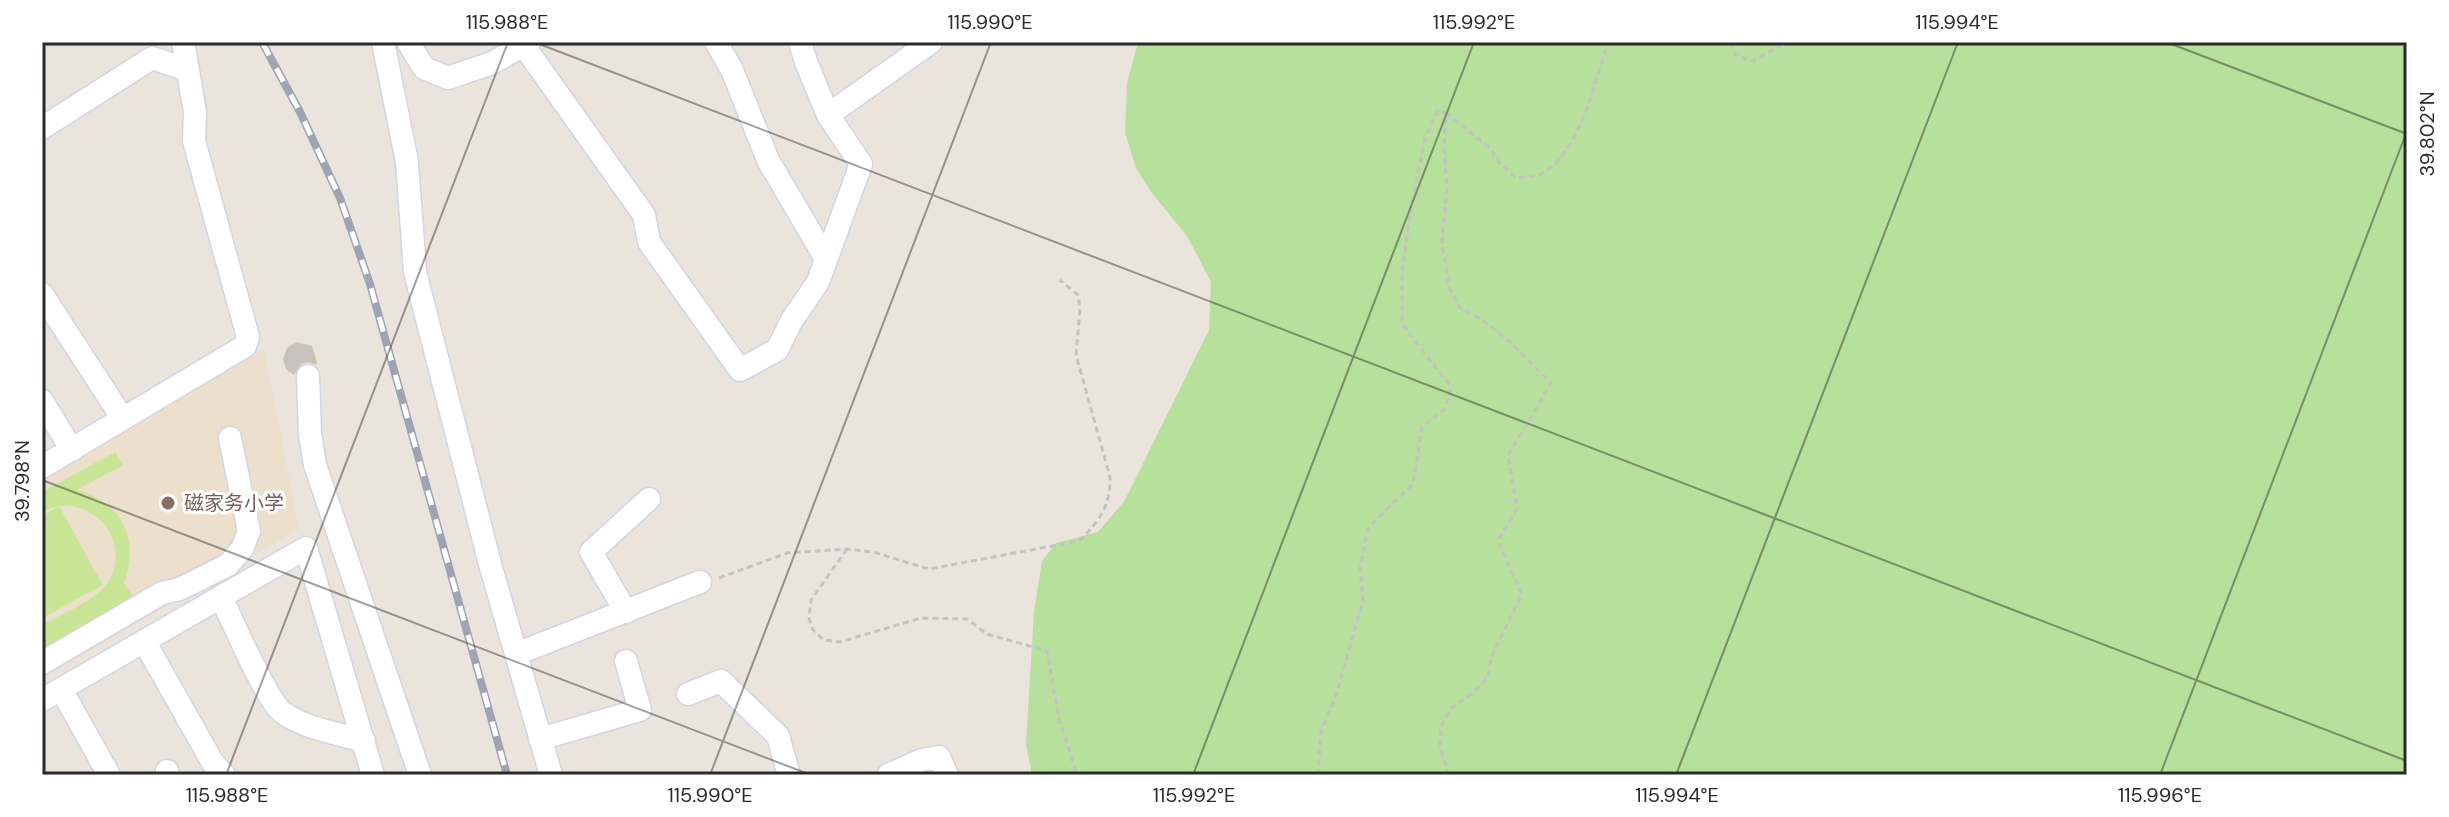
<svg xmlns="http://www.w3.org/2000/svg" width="2449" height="817" viewBox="0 0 2449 817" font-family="'DM Sans','Noto Sans SC',sans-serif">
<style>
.education{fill:#ece0cc}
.green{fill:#b6e09b}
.pitch{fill:#c9e697}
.building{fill:#c7c2bb}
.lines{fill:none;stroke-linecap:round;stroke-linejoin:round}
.minor-casing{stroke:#d2d5e2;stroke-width:25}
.path{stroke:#c3c3c3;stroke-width:3;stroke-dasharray:6 4;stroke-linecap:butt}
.minor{stroke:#fff;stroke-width:22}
.rail-casing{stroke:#9fa3b3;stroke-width:8}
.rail{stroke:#fff;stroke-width:5;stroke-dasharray:15;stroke-linecap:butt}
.ticks{fill:none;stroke:#2a2a2a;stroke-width:2;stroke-opacity:0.45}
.education-dot{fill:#8d6e63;stroke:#fff;stroke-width:3}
.labels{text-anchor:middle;stroke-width:6;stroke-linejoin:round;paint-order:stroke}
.education-label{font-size:20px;fill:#785e54;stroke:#fff;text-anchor:start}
.neatline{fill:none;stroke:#2a2a2a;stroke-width:3}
.ticks-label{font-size:20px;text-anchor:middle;fill:#2a2a2a}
</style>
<rect width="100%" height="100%" fill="#ebe4dc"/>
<path class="education" d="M264 348 299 529 42 679V477Z"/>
<path class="green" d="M1138 42H2407V775H1032L1026 744 1034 611 1042 561 1056 543 1098 532 1125 500 1209 330 1211 282 1187 236 1151 192 1136 168 1125 133 1127 83Z"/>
<path class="pitch" d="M115 452 123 465 77 490C123 503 140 539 124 583L135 599 42 649V625C61 614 91 603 105 586 133 550 102 502 59 506L103 585 42 618V516L58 506 42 512V492Z"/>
<path class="building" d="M296 342 312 346 317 362 316 365 308 362 301 364 294 375 286 369 283 359 287 348Z"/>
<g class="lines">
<defs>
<path id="minor" d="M383 42 407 162 415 272 490 564 551 775
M408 42 424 68 448 78 492 63 529 42
M716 42 732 70 768 160 826 259
M800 42 806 62 828 115
M524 46 644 215 649 242 740 370 777 350 792 320 818 282 861 164 828 115 931 42
M42 128 152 58 188 70
M42 294 123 419
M308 376 310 434 315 465 420 775
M42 401 72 450
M42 467 245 346 248 337 194 141 195 112 183 42
M221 597C232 620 266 699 282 712 305 729 337 733 364 741
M626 612 591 552 649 499
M144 641 213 763 224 775
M516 654 700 582
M42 663 162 593 180 589 228 565 242 549 249 531 230 438
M61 689 109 775
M688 694 721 681 778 736 789 775
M42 700 306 548 373 775
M540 739 640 710 626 661
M167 771 168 775
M888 775 922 760 939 757 947 775"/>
</defs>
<use href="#minor" class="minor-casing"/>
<path class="path" d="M1731 42 1735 55 1753 61 1787 42
M847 549 811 600 809 618 813 630 824 640 840 642 921 618 967 619 987 634 1047 651 1059 719 1077 775
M719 578 787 553 847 549 873 552 929 569 1079 541C1099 522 1111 505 1110 477L1076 355 1080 309 1078 295 1060 280
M1318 775 1321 731 1337 693 1363 600 1360 568 1368 528 1413 484 1422 427 1445 409 1451 387 1402 324V273L1412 203 1425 138 1438 110 1446 113
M1448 775 1440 746 1441 727 1451 708 1473 693 1488 677 1491 657 1522 594 1498 541 1517 508 1508 456 1551 383 1511 343 1481 319 1461 309 1449 287 1442 241 1447 189 1444 147 1446 113 1490 148 1501 165 1516 178C1524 177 1534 177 1541 174 1581 152 1594 83 1608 42"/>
<use href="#minor" class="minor"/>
<defs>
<path id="rail" d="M262 42 300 112 340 198 370 284 507 775"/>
</defs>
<use href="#rail" class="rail-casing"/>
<use href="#rail" class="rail"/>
</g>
<path class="ticks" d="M534 42 2407 761M2166 42 2407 134M42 480 811 775M226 775 508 42M710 775 991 42M1193 775 1474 42M1676 775 1958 42M2160 775 2407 131"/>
<circle class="education-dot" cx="168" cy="503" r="8"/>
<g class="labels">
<g class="education-label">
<text x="184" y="510">磁家务小学</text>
</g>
</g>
<rect width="2449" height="817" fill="none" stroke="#ffffff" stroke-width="88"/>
<rect x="44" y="44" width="2361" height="729" class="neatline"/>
<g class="ticks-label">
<text x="507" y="29">115.988°E</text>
<text x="990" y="29">115.990°E</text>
<text x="1474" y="29">115.992°E</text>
<text x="1957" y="29">115.994°E</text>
<text transform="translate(2427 134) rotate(-90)" y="7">39.802°N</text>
<text transform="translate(22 481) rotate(-90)" y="7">39.798°N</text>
<text x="227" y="802">115.988°E</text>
<text x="710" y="802">115.990°E</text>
<text x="1194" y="802">115.992°E</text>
<text x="1677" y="802">115.994°E</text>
<text x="2160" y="802">115.996°E</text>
</g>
</svg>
